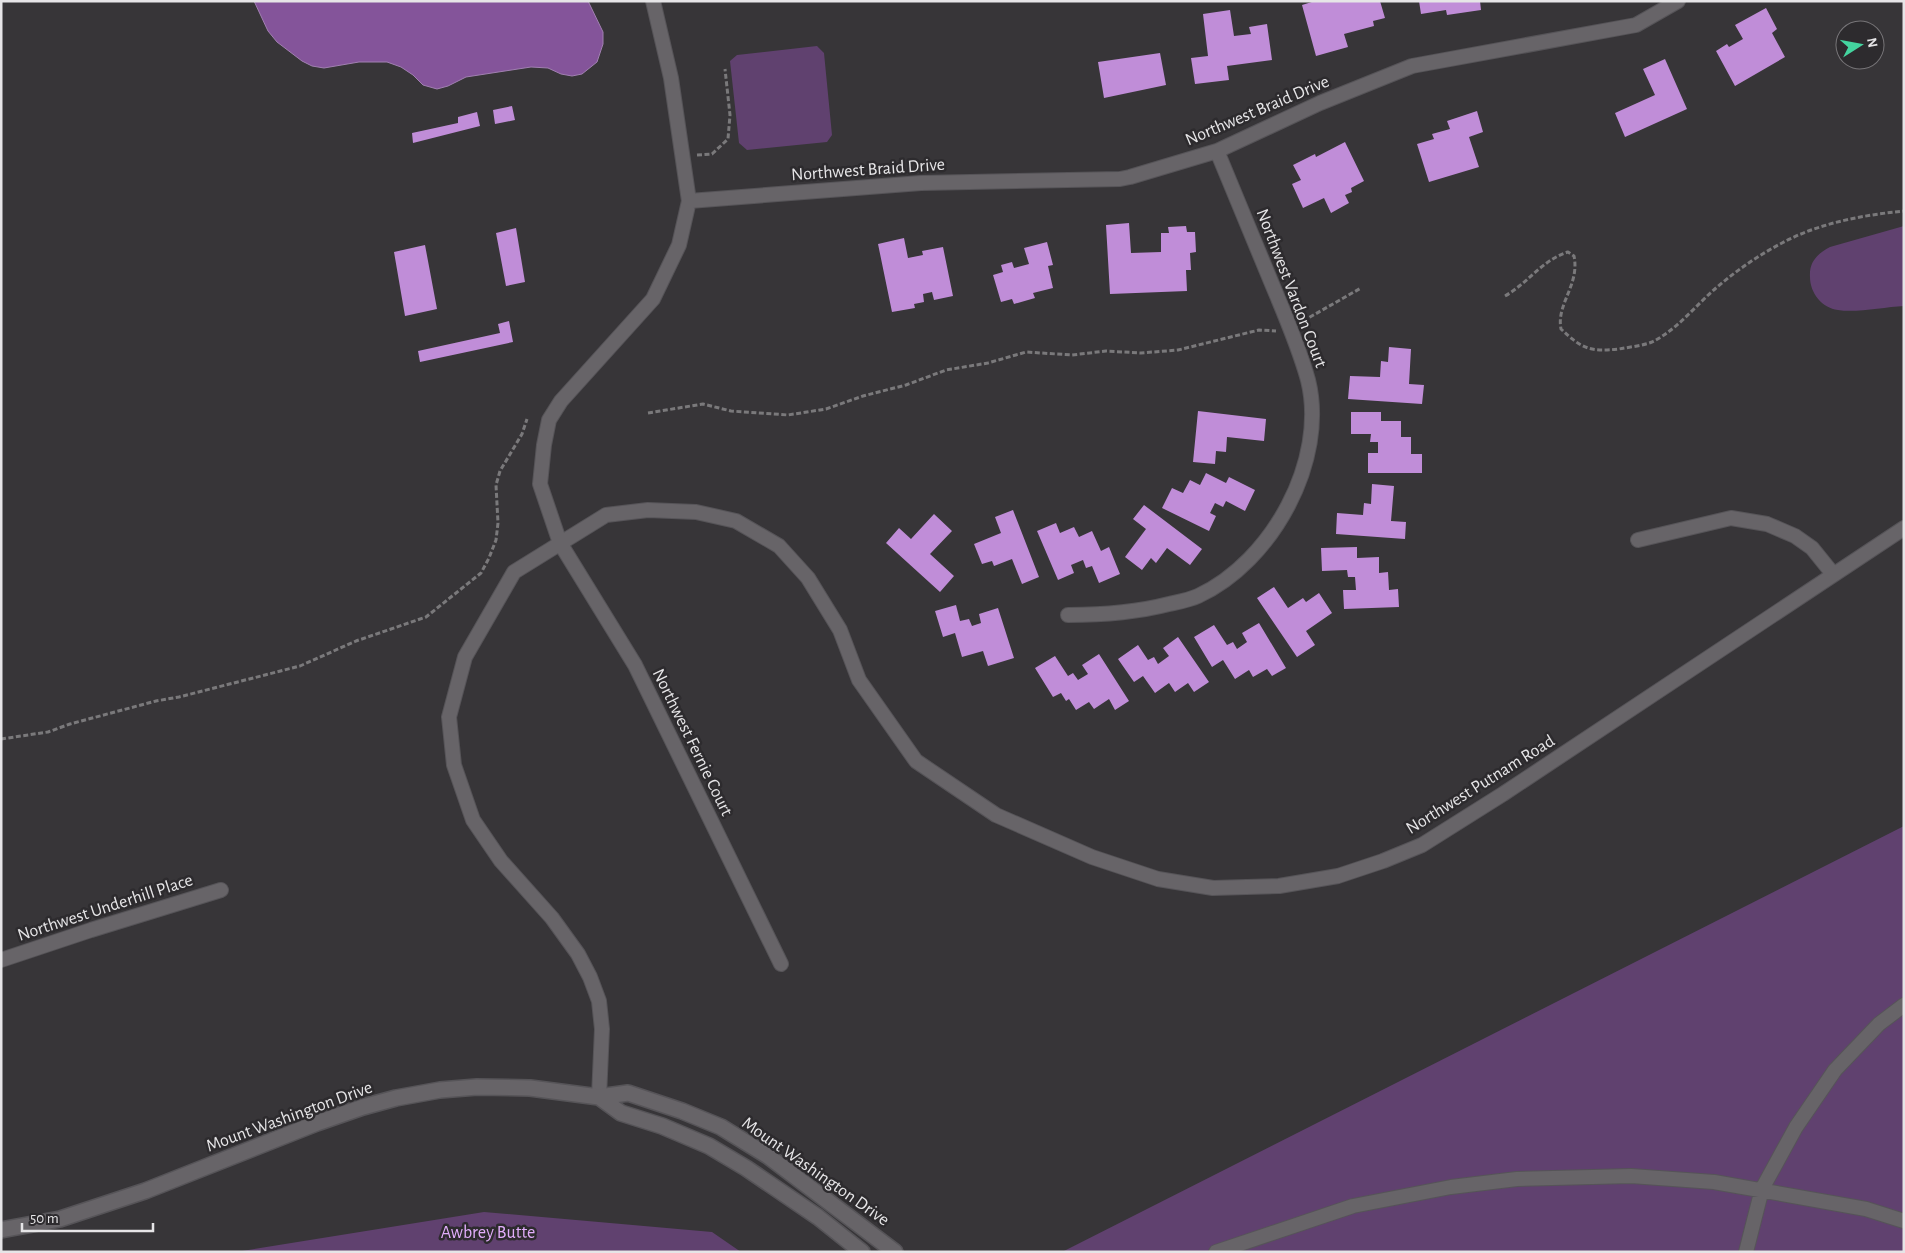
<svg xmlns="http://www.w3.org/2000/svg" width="1905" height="1253" viewBox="0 0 1905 1253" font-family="'Alegreya Sans',sans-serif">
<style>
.green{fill:#60416f}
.water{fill:#84549a;stroke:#a180b1}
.building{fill:#c08dd8}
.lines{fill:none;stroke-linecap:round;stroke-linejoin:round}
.minor-casing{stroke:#565458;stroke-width:16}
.secondary-casing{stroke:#565458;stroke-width:18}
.path{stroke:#7a797b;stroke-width:3;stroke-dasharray:5 2.5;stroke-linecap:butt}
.minor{stroke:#676468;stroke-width:14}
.secondary{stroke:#676468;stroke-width:15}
.labels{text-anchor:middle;stroke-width:5;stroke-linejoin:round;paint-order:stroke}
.street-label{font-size:18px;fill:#e6e5e7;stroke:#2d2b2e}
.park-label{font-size:18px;fill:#e2aefb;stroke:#2d2b2e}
</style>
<rect width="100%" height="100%" fill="#373538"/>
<path class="green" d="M817 46 824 53 832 135 827 142 747 150 739 143 730 61 737 55Z
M1904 226V306C1884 307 1856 313 1838 310 1822 308 1810 293 1810 277 1809 262 1817 254 1830 247Z
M1904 826V1252H1062Z
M484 1212 712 1232 741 1252H236Z"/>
<path class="water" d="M254 1H588L603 32V44L597 62 582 74 572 76 561 74 548 68 531 67 466 77 448 86 437 89 423 85 413 75 401 67 387 62H359L324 68 312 66 302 61 277 42 268 31Z"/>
<path class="building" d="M1315 1H1380L1385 18 1373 21 1374 26 1344 34 1348 47 1316 56 1302 5Z
M1419 1H1480L1481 10 1447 15 1446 10 1421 14Z
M1766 8 1777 29 1772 33 1785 57 1735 86 1716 51 1727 44 1729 47 1743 39 1735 25Z
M1230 10 1234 36 1251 34 1249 27 1267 24 1272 60 1227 66 1229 80 1195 84 1191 58 1208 56 1203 14Z
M1160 53 1166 85 1104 98 1098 62Z
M1665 59 1687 109 1625 137 1615 113 1655 95 1643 69Z
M512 106 515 120 495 124 493 110Z
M1477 111 1483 132 1469 137 1479 167 1429 182 1417 144 1434 139 1432 134 1450 129 1447 121Z
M477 112 480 126 413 143 412 133 458 123V117Z
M1345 142 1364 181 1351 188 1352 192 1345 195 1349 203 1331 213 1324 198 1303 208 1292 184 1301 180 1293 165 1315 154 1316 157Z
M1129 223 1131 253 1161 252V233H1169L1168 227 1186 226 1187 232H1195L1196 252 1190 253 1191 270H1186L1187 291 1110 294 1106 225Z
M516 228 525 282 506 286 496 233Z
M904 238 908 258 923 255 922 251 943 247 953 296 934 300 932 292 923 294 924 302 914 304 915 308 892 312 878 244Z
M1047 242 1053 265 1048 266 1053 288 1033 293 1035 298 1014 304 1012 299 1001 302 993 275 1003 272 1001 265 1012 262 1014 268 1029 264 1024 248Z
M425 245 437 309 405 316 394 252Z
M509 321 513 342 420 362 418 351 500 333 498 324Z
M1389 347 1411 349 1409 384 1424 385 1422 404 1348 399 1350 376 1380 377 1381 361 1388 362Z
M1198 411 1266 419 1264 441 1227 437 1226 452 1216 451 1215 464 1193 462Z
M1351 412H1381V421H1401V437H1411V454H1422V473H1368V453H1378V442H1370L1371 434H1351Z
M1206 473 1226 483 1229 477 1255 490 1245 511 1226 501 1223 507 1215 503 1210 513 1216 516 1209 531 1162 508 1172 488 1183 493 1190 480 1200 485Z
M1372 484 1394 486 1391 521 1406 522 1405 539 1336 534 1337 513 1363 515 1364 503 1371 504Z
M1144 505 1202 549 1190 565 1167 548 1156 563 1151 558 1142 570 1125 557 1146 529 1133 519Z
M1013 510 1039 577 1022 584 1012 559 994 566 992 561 982 564 974 544 1001 533 995 517Z
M934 514 952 531 930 554 954 576 940 592 886 543 899 528 911 539Z
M1056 523 1060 533 1074 527 1079 537 1092 531 1101 551 1109 547 1120 574 1099 583 1092 566 1086 568 1083 560 1071 565 1074 573 1058 580 1037 531Z
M1357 547V558L1379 557V573L1388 572 1389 590 1398 589 1399 607 1344 609 1343 590H1356L1355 577H1348L1347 570 1322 571 1321 548Z
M1274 587 1288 608 1303 598 1306 602 1319 593 1332 613 1306 631 1315 645 1297 657 1257 598Z
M956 605 960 621 969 619 972 626 981 623 979 614 998 608 1014 658 988 666 983 651 962 657 955 633 943 637 935 611Z
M1259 623 1286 668 1272 676 1267 669 1253 677 1249 670 1235 679 1223 660 1212 667 1194 637 1214 625 1227 645 1233 642 1237 649 1247 642 1242 633Z
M1178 637 1209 682 1194 692 1188 683 1175 692 1169 683 1155 693 1143 676 1134 682 1118 659 1138 645 1148 660 1154 657 1158 664 1169 656 1163 648Z
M1099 654 1129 701 1115 710 1109 699 1094 709 1089 702 1076 710 1069 699 1066 701 1061 693 1053 697 1035 668 1055 656 1068 676 1073 673 1078 680 1088 674 1082 665Z"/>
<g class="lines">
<defs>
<path id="minor" d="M653 1 671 78 689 201 679 245 653 299 561 401 549 420 544 445 540 484 560 543 635 665 781 964
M689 201 921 183 1120 179 1130 177 1217 151 1320 103 1412 66 1636 25 1678 1
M1638 540 1731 518 1767 524 1795 536 1812 548 1833 574
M1068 615C1103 615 1134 613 1169 604 1178 602 1189 600 1198 596 1272 562 1328 460 1308 380 1299 347 1285 315 1272 284 1254 240 1235 195 1217 151
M1 960 91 930 221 890
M599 1097 602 1029 599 1001 590 977 578 954 552 918 501 861 473 820 454 765 449 717 465 657 514 572 606 515 648 510 696 512 736 521 779 546 808 578 840 630 859 680 916 761 996 815 1092 857 1158 879 1213 888 1279 886 1338 876 1383 861 1422 845 1503 794 1904 528
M1216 1252 1353 1206 1451 1187 1517 1179 1631 1176 1714 1182 1866 1209 1904 1221
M1746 1252 1762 1189 1796 1127 1835 1070 1879 1024 1904 1005"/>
<path id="secondary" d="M599 1097 621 1113 662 1126 709 1146 746 1168 818 1217 862 1252
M1 1230 60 1219 145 1191 317 1123 363 1107 396 1098 440 1090 477 1087 530 1088 599 1097 628 1093 682 1111 721 1127 768 1156 895 1252"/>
</defs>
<use href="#minor" class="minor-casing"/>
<use href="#secondary" class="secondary-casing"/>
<path class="path" d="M697 155 712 154 728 139 730 115 725 69
M1505 296C1528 283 1542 260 1568 252L1574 256C1580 285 1556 304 1561 329 1582 349 1590 352 1619 349 1629 347 1642 346 1652 342 1677 330 1696 305 1716 288 1737 270 1759 255 1782 243 1819 223 1863 215 1904 211
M1303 321 1361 288
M648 413 703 404 731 411 788 415 826 409 863 396 906 385 946 370 988 363 1026 352 1072 355 1106 351 1141 353 1178 350 1259 330 1276 331
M1 739 48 732 70 724 156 701 179 697 300 666 356 641 426 617 481 573 489 558 496 540 498 523 496 485 500 471 522 434 527 419"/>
<use href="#minor" class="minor"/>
<use href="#secondary" class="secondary"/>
</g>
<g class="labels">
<g class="street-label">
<text transform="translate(1257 110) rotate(-23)" y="6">Northwest Braid Drive</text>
<text transform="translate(868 169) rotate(-4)" y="6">Northwest Braid Drive</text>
<text transform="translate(1292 288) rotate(69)" y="6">Northwest Vardon Court</text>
<text transform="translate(693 742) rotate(64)" y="6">Northwest Fernie Court</text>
<text transform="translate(1480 784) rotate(-32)" y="6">Northwest Putnam Road</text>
<text transform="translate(105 907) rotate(-18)" y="6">Northwest Underhill Place</text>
<text transform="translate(289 1116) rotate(-20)" y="6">Mount Washington Drive</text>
<text transform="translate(816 1171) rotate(35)" y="6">Mount Washington Drive</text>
</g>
<g class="park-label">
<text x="488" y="1238">Awbrey Butte</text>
</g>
</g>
<rect width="1905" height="1253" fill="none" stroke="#e6e5e7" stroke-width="5"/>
<g transform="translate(1860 45) rotate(79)"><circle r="24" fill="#2d2b2e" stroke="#777578"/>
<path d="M0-4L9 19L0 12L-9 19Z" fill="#44d49f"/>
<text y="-8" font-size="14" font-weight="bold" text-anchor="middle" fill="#e6e5e7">N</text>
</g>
<path d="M22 1223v8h131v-8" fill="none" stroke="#e6e5e7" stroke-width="2.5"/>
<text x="30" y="1223" font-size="15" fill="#e6e5e7" stroke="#2d2b2e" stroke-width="4" paint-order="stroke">50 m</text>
</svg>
